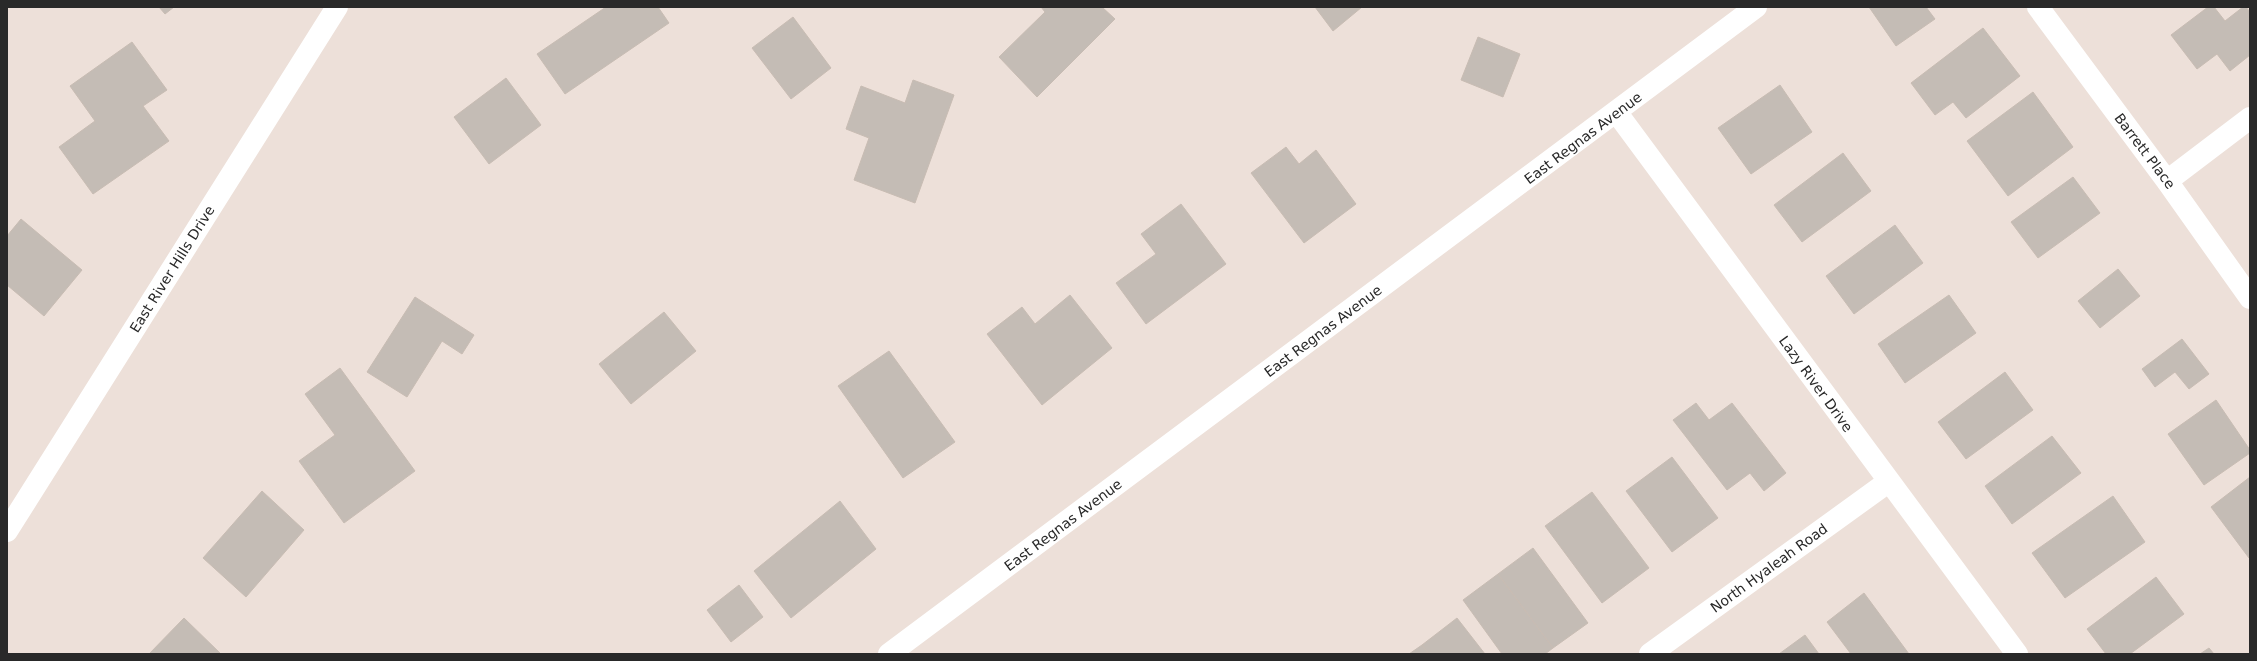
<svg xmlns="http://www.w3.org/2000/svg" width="2257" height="661" viewBox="0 0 2257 661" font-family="'DejaVu Sans',sans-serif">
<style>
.building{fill:#c4bcb5;stroke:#c8bcb3}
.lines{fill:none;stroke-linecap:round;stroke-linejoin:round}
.minor{stroke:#fff;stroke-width:22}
.tertiary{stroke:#fff;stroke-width:22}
.labels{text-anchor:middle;stroke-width:3;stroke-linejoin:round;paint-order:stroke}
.street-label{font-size:14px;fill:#292929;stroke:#fff}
</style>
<rect width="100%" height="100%" fill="#ede0d9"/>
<path class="building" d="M159 7H174L165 14Z
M606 7H658L669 23 565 94 537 54Z
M1041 7H1102L1115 19 1037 97 999 57 1045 12Z
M1315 7H1362L1333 31Z
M1869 7H1926L1935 19 1896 46Z
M2208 7H2214L2225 21 2243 7H2246L2250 12V55L2230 71 2217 54 2197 69 2171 35Z
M793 17 831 68 791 99 752 48Z
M1983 28 2020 76 1966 118 1953 102 1935 115 1911 83Z
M1478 37 1520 54 1503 97 1461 80Z
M132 42 167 90 143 106 169 141 93 194 59 147 95 121 70 86Z
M506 78 541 125 489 164 454 117Z
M913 80 954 95 915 203 854 180 869 138 846 129 861 86 905 103Z
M1780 85 1812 132 1751 174 1718 128Z
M2033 92 2073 147 2008 196 1967 141Z
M1286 147 1299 164 1316 150 1356 204 1304 243 1251 173Z
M1843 153 1871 191 1802 242 1774 205Z
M2073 177 2100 213 2038 258 2011 222Z
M1181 204 1226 264 1146 324 1116 283 1156 254 1141 234Z
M21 219 82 270 44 316 7 285V236Z
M1895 225 1923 263 1854 314 1826 276Z
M2118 269 2140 296 2100 328 2078 301Z
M1070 295 1112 348 1042 405 987 334 1022 307 1035 324Z
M1949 295 1976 333 1905 383 1878 344Z
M415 297 474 335 462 354 442 341 407 397 367 372Z
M664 312 696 351 631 404 599 364Z
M2182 339 2209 374 2189 389 2175 372 2155 387 2142 369Z
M889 351 955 442 903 478 838 386Z
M340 368 415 471 344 523 299 461 335 435 305 394Z
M2005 372 2033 410 1966 459 1938 422Z
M2216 400 2250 450V453L2204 485 2168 434Z
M1696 403 1709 420 1732 403 1786 473 1764 491 1750 473 1727 490 1673 420Z
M2052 436 2081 473 2012 524 1985 486Z
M1672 457 1718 518 1672 552 1626 491Z
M2250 477V557L2249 558 2211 507Z
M262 491 304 530 246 597 203 558Z
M1592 492 1649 568 1602 603 1545 526Z
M2113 496 2145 542 2065 598 2032 553Z
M840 501 876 549 791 618 754 571Z
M1533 548 1588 623 1553 648 1498 574Z
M1498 574 1553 648 1545 654H1502L1463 600Z
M2156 577 2184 614 2130 654H2106L2087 629Z
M739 585 763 617 731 642 707 610Z
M1864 593 1909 654H1851L1827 622Z
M184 618 221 654H149Z
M1457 618 1485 654H1429L1422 645Z
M1805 635 1819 654H1779Z
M1422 645 1429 654H1409Z
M2209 648 2214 654H2200Z"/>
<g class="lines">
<path class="minor" d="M2038 7 2167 181 2250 298
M1617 113 2017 654
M2167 181 2250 118
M889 654 1756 7
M1650 654 1888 482"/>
<path class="tertiary" d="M7 531 337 7"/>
</g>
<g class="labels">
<g class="street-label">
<text transform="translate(1583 138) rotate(-37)" y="5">East Regnas Avenue</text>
<text transform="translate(2145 151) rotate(53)" y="5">Barrett Place</text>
<text transform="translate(172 269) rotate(-58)" y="5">East River Hills Drive</text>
<text transform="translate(1323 331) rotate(-37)" y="5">East Regnas Avenue</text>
<text transform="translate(1816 384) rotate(54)" y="5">Lazy River Drive</text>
<text transform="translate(1063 525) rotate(-37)" y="5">East Regnas Avenue</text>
<text transform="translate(1769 568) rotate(-36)" y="5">North Hyaleah Road</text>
</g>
</g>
<rect width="2257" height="661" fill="none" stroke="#292929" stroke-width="16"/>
</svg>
